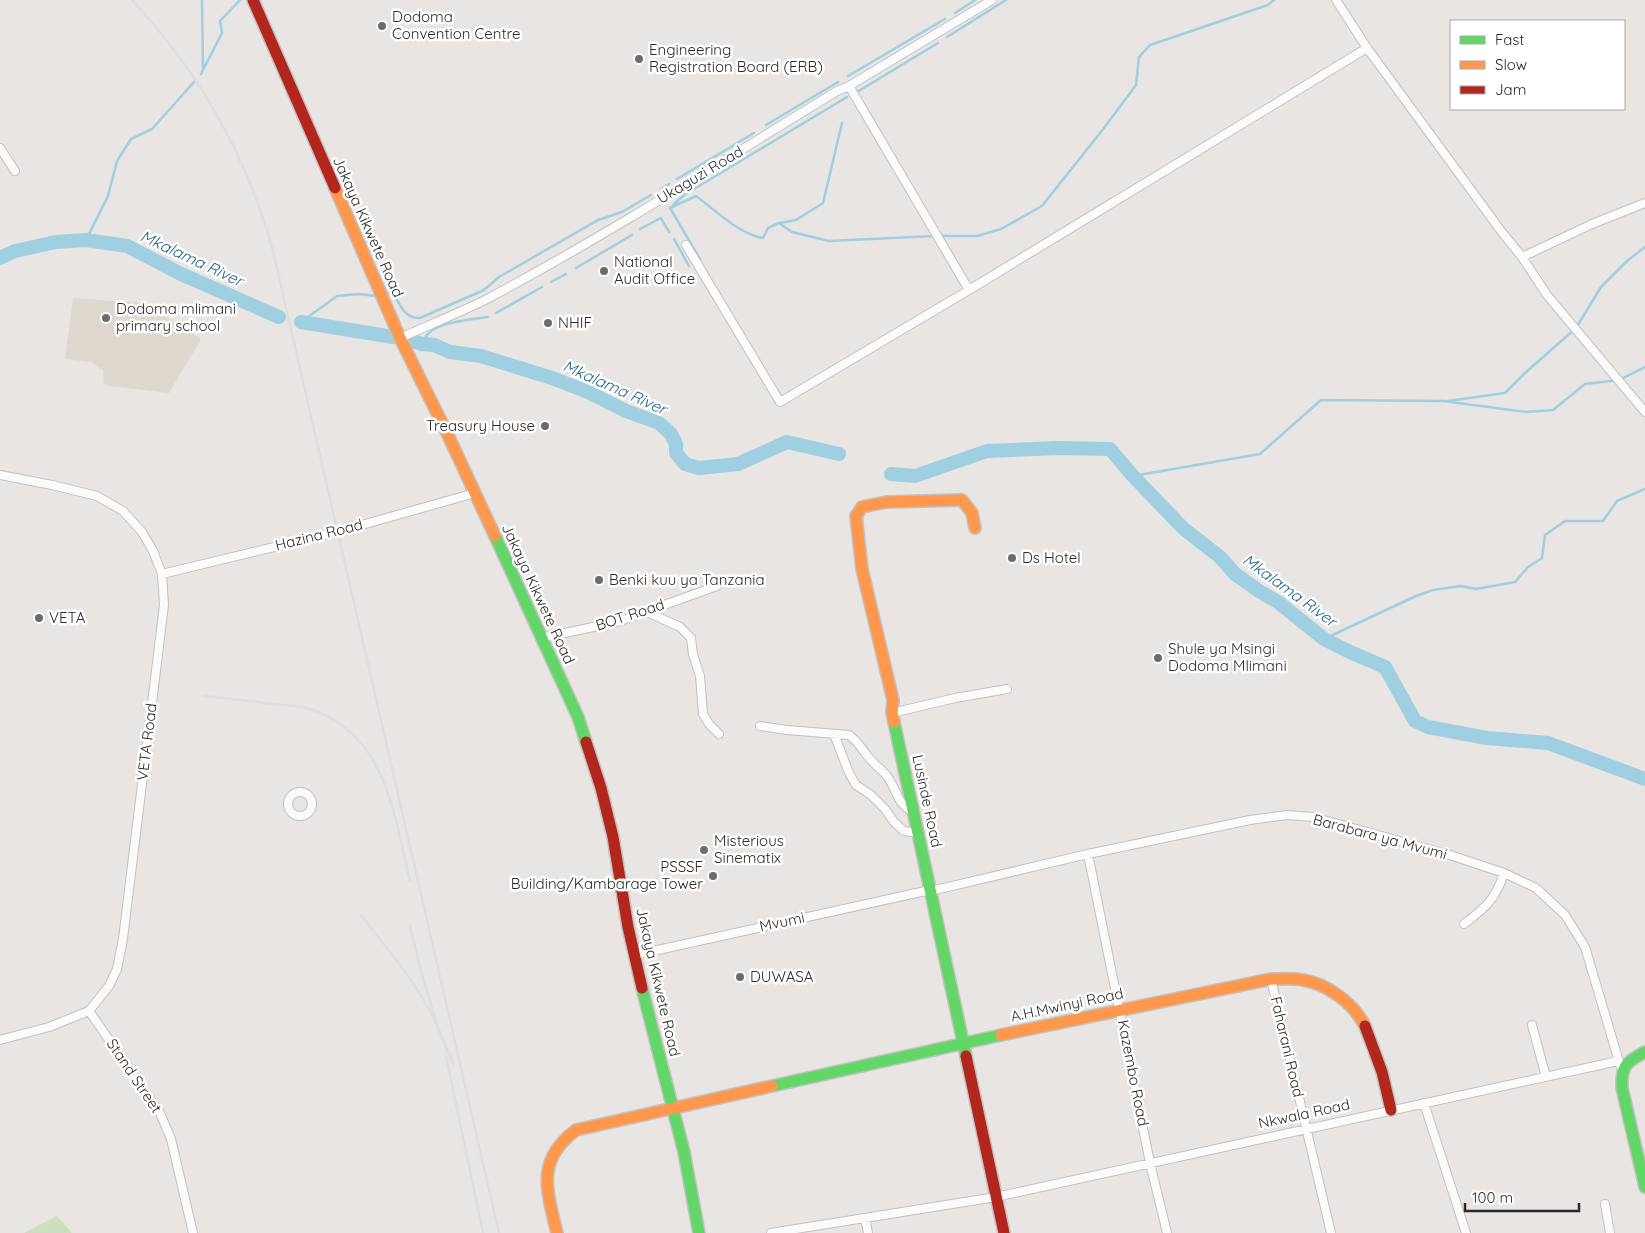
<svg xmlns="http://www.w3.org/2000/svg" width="1645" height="1233" viewBox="0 0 1645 1233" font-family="Quicksand,sans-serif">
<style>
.education{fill:#ded8cf}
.green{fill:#cce0bf}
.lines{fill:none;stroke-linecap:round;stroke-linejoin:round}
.stream{stroke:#9fcfe1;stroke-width:2.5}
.river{stroke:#9fcfe1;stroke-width:14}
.street-casing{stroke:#c2c2c2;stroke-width:10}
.fast-casing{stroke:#c2c2c2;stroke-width:14}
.slow-casing{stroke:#c2c2c2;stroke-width:14}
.jam-casing{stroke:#c2c2c2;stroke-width:14}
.street{stroke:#fcfbfb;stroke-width:8}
.fast{stroke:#63d668;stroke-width:11}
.slow{stroke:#ff974d;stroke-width:11}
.jam{stroke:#b3261e;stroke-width:11}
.rail{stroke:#dededf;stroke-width:2.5}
.poi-dot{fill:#6d6c6b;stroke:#fff;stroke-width:2}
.labels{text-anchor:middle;stroke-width:5;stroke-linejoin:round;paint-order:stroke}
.poi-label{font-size:15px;fill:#2b2b2b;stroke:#fff;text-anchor:start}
.street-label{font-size:15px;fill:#2b2b2b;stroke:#fff}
.water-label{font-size:16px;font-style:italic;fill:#1f668c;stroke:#fff}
</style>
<rect width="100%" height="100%" fill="#e8e5e2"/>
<path class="education" d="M73 298 144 303 201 339 169 393 110 386 104 384 103 370 91 362 65 359Z"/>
<path class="green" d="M57 1216 72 1233H24Z"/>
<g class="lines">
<path class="stream" d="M955 13 975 0
M947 37 1006 0
M203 70 222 33 220 21 240 0
M201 74 203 70 202 0
M848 76 945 19
M857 92 938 43
M766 125 838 82
M677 179 754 133
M661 189 669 184
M673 205 684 195 847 97
M670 208 696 196C715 210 739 234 763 238L768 228 779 223 792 232 829 241 935 236
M670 208 700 259
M780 223 796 220 823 203 842 123
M640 229 661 218 669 232
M940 236H977L1001 229 1042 206 1104 128 1136 85 1139 57 1150 45 1268 5 1274 0
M674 239 689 266
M86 240 108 196 117 161 131 139 152 129 194 82
M576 268 632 235
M551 282 566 274
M389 293 393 292C400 305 404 318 420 318L484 290 499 277 598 220 622 212 651 195
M496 313 542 287
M301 322 337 296 359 294 375 296
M422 344C424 341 425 337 428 334 438 322 473 319 488 317
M1448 401 1505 393 1525 373 1576 328 1601 287 1627 261 1645 247
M1133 476 1260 454 1321 400 1443 401 1526 412 1553 410 1585 384 1619 380 1645 367
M1324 639 1416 596 1433 590 1461 586 1476 589 1515 582 1528 567 1542 558 1545 535 1565 521H1603L1617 501 1645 489"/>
<path class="river" d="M0 258 15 251 56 242 86 240 127 246 181 274 279 317
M301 322 393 337
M413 341 422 344 434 345 450 352 481 356 552 378 588 392 626 411 659 423 671 434 676 444V453L685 464 699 468 738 464 787 442 839 454
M891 474 915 476 987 451 1059 448 1110 449 1133 476 1184 529 1220 557 1235 574 1259 591 1278 602 1324 639 1350 652 1385 667 1415 721 1428 727 1487 738 1548 743 1645 779"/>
<defs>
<path id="street" d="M1336 0 1367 48 1501 231 1522 257 1547 295 1645 412
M849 86 969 290 1367 48
M0 148 15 171
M686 245 780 402 969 290
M1522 257 1592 224 1645 203
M400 338C429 325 459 313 487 299 607 235 721 162 837 91L849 86 992 0
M0 475 52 485 97 496 123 511 142 532 153 551 162 574 164 605 123 939 117 969 109 986 89 1011 49 1027 0 1040
M162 574 337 532 475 493
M645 611 680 627 691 638 693 654 700 676 703 714 709 724 719 734
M541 638 617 622 717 586
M892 713 955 698 1007 689
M760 726 787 730 849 735C858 741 863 751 870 759 876 766 884 771 889 779 900 796 894 800 914 813
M834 734 849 773 856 785 871 795 885 809 894 822 904 831 918 833
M288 804a12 12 0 1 1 24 0a12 12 0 1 1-24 0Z
M1088 854 1150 1163 1167 1233
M931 891 1088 854 1250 820 1287 815 1313 817 1450 855 1504 873 1536 888 1565 915 1585 947 1620 1065
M1464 924C1485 908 1496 899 1504 873
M635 955 930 890
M1271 979 1331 1233
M89 1011 160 1113 171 1139 193 1233
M1532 1025 1546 1077
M1424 1103 1466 1233
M1605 1204 1610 1233
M865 1218 868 1233
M771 1233 996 1197 1618 1061"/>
<path id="fast" d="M495 536 578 717 586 742
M894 722 966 1056
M642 988 684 1152 699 1233
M1645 1052C1626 1062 1621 1066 1622 1088L1645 1187
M772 1086 1001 1035"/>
<path id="slow" d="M335 188 400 338 447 433 495 536
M894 722 892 713 893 700 862 569 856 516 862 507 886 502 962 500 972 513 975 528
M1001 1035 1271 979C1281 979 1293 978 1303 980 1328 984 1354 1004 1365 1026
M557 1233C547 1190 535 1161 576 1130L772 1086"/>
<path id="jam" d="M253 0 335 188
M586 742 601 788 613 837 628 927 642 988
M1365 1026 1382 1072 1391 1110
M966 1056 1004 1233"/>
</defs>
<use href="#street" class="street-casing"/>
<use href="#fast" class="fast-casing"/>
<use href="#slow" class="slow-casing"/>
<use href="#jam" class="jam-casing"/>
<use href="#street" class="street"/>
<use href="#fast" class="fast"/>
<use href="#slow" class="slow"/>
<use href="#jam" class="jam"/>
<path class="rail" d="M132 0C199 72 247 156 273 251L499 1233
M204 696C227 698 250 701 273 704 284 705 296 705 307 708 385 730 394 814 410 881
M361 915C388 950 418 984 437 1025L421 971 410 926
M437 1025 453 1064 451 1054
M446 1056 483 1233"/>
</g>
<g class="poi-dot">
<circle cx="382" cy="26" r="5"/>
<circle cx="639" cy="59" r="5"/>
<circle cx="604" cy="271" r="5"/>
<circle cx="106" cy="318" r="5"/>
<circle cx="548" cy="323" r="5"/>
<circle cx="545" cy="426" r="5"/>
<circle cx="1012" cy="558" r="5"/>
<circle cx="599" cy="580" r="5"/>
<circle cx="39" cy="618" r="5"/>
<circle cx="1158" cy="658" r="5"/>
<circle cx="704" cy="850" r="5"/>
<circle cx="713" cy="876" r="5"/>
<circle cx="740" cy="977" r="5"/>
</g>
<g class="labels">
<g class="poi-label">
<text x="392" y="22">Dodoma<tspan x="392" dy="17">Convention Centre</tspan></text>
<text x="649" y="55">Engineering<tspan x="649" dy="17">Registration Board (ERB)</tspan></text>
<text x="614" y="267">National<tspan x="614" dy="17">Audit Office</tspan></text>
<text x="116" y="314">Dodoma mlimani<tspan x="116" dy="17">primary school</tspan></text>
<text x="558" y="328">NHIF</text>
<text x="535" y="431" text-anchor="end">Treasury House</text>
<text x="1022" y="563">Ds Hotel</text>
<text x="609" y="585">Benki kuu ya Tanzania</text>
<text x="49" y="623">VETA</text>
<text x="1168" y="654">Shule ya Msingi<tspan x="1168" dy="17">Dodoma Mlimani</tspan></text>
<text x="714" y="846">Misterious<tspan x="714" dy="17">Sinematix</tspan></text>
<text x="703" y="872" text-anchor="end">PSSSF<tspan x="703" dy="17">Building/Kambarage Tower</tspan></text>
<text x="750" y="982">DUWASA</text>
</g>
<g class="street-label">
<text transform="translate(700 175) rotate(-31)" y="5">Ukaguzi Road</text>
<text transform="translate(368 227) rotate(66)" y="5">Jakaya Kikwete Road</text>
<text transform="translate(319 535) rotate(-14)" y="5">Hazina Road</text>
<text transform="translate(538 594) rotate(65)" y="5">Jakaya Kikwete Road</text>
<text transform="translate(630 615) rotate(-18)" y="5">BOT Road</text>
<text transform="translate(147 742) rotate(-83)" y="5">VETA Road</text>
<text transform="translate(927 801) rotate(78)" y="5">Lusinde Road</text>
<text transform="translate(1380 837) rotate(15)" y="5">Barabara ya Mvumi</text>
<text transform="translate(782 922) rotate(-12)" y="5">Mvumi</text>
<text transform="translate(658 982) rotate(77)" y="5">Jakaya Kikwete Road</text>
<text transform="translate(1067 1005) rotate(-12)" y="5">A.H.Mwinyi Road</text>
<text transform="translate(1287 1047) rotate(77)" y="5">Faharani Road</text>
<text transform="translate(1133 1073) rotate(79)" y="5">Kazembo Road</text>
<text transform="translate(134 1076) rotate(56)" y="5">Stand Street</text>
<text transform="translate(1304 1114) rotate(-12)" y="5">Nkwala Road</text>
</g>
<g class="water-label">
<text transform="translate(192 258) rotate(25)" y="6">Mkalama River</text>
<text transform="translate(615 387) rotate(24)" y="6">Mkalama River</text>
<text transform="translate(1290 590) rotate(36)" y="6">Mkalama River</text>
</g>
</g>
<rect x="1450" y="20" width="175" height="90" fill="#ffffff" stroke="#aaaaaa"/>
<rect x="1460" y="36" width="25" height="8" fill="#63d668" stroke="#aaaaaa"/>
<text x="1495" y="45" font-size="15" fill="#2b2b2b">Fast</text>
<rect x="1460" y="61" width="25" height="8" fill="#ff974d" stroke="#aaaaaa"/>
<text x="1495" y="70" font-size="15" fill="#2b2b2b">Slow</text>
<rect x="1460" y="86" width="25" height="8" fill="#b3261e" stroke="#aaaaaa"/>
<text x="1495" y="95" font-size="15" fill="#2b2b2b">Jam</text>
<path d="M1465 1203v8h114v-8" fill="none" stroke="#2b2b2b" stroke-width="2.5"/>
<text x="1472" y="1203" font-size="15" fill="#2b2b2b" stroke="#ffffff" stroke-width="4" paint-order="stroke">100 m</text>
</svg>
